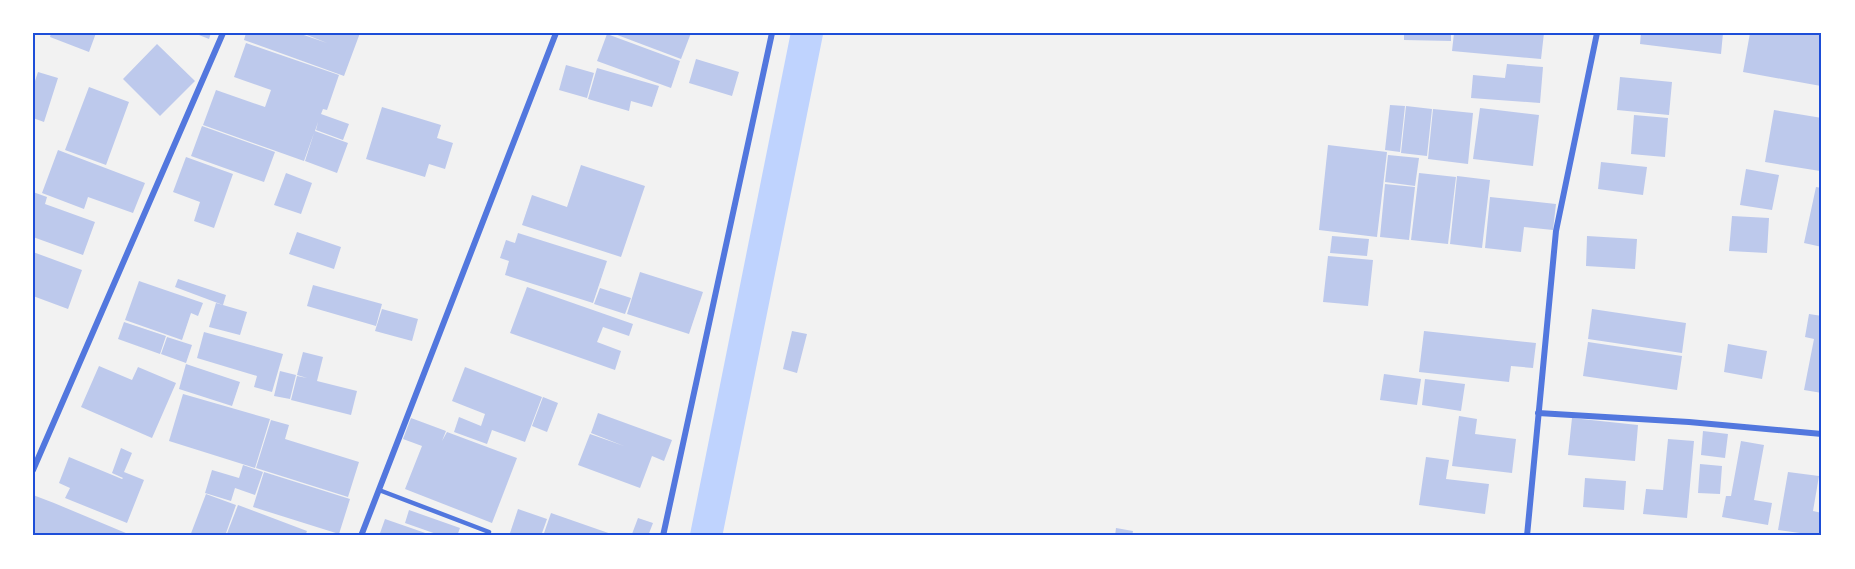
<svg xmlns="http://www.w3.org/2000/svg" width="1855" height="569" viewBox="0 0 1855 569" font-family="Bitter,serif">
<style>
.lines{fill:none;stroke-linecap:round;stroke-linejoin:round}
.canal{stroke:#bfd3fe;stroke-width:32}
.building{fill:#bdc9ec}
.service{stroke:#5277de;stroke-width:4.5}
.minor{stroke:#5277de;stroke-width:6}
.neatline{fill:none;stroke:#1d4ed8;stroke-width:2}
</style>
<rect width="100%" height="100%" fill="#f2f2f2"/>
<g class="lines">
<path class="canal" d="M706 536 807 33"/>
</g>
<path class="building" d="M51 33H96L89 52 50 37Z
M194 33H211L209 39Z
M246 33H298L327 43 302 33H360L344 76 244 40Z
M612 33H691L681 59Z
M1404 33H1451V41L1404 40Z
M1454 33H1544L1541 59 1452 51Z
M1641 33H1723L1721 54 1640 44Z
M1750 33H1822L1821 86 1743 72Z
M607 34 680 61 671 88 597 61Z
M246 43 339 75 327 110 323 109 321 114 349 124 343 140 316 130 318 122 315 131 348 143 337 173 305 161 314 133 304 161 203 125 216 90 265 107 271 90 234 77Z
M157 44 195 81 160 116 123 79Z
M696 59 739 72 732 96 689 83Z
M1507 64 1543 67 1540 103 1471 98 1473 75 1505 78Z
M566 65 594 73 587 98 559 90Z
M597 68 659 86 652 107 631 101 629 111 588 99Z
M38 72 58 78 44 122 33 118V87Z
M1620 77 1672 82 1669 115 1617 110Z
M89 87 129 102 106 165 65 150Z
M1390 105 1405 106 1400 152 1385 150Z
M1406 106 1432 109 1427 156 1401 153Z
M382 107 441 125 437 138 453 143 445 169 429 164 425 177 366 159Z
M1480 108 1539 115 1533 166 1473 159Z
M1433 109 1473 113 1468 164 1428 159Z
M1774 110 1822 118V160L1820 171 1765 162Z
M1634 115 1668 118 1665 157 1631 154Z
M202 126 275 152 264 182 191 156Z
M1328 145 1387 152 1377 237 1319 230Z
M58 150 145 183 133 213 88 197 84 209 42 193Z
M1388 155 1419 158 1415 186 1385 182Z
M186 157 233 174 214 228 194 221 200 202 173 192Z
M1601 162 1647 167 1643 195 1598 189Z
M581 165 645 186 621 257 522 225 532 195 567 207Z
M1746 169 1779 175 1772 210 1740 205Z
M286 173 312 183 301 214 274 205Z
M1419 173 1456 177 1448 244 1411 240Z
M1457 176 1490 180 1482 248 1450 244Z
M1385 184 1415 187 1409 240 1380 237Z
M1816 187 1822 188V247L1804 243Z
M33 192 47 197 45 204 95 222 83 255 33 237Z
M1490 197 1556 204 1553 230 1524 227 1521 252 1485 248Z
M1732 216 1769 218 1767 253 1729 251Z
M297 232 341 247 334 269 289 254Z
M518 233 607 261 593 303 505 275 509 261 500 258 506 240 515 243Z
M1332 236 1369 239 1367 256 1330 253Z
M1587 236 1637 239 1635 269 1586 266Z
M33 252 82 270 68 309 33 296Z
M1328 256 1373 260 1368 306 1323 302Z
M640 272 703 292 689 334 627 314Z
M178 279 226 295 223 305 175 287Z
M139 281 203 303 198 316 191 313 182 340 125 320Z
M313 285 382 304 376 326 307 306Z
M527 287 633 324 629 336 603 327 597 342 621 351 615 370 510 333Z
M600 288 631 298 625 314 594 304Z
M216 303 247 312 240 335 209 327Z
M382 309 418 319 412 341 375 331Z
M1592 309 1686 323 1682 353 1588 339Z
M1809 314 1822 316V393L1804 390 1814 339 1805 337Z
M124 322 166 336 160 354 118 339Z
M792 331 807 334 797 373 783 369Z
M1424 331 1536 343 1533 368 1511 366 1509 382 1419 372Z
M204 332 283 354 272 392 254 387 257 376 197 358Z
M167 337 192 345 186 363 161 354Z
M1588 342 1682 356 1677 390 1583 376Z
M1728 344 1767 351 1762 379 1724 372Z
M303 352 323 357 317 381 357 391 351 415 291 400 297 376 307 378 297 375Z
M186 364 240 382 232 406 179 389Z
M99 366 132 380 138 367 176 383 152 438 81 407Z
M465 367 542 397 525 442 492 430 487 444 454 432 459 417 481 426 485 414 452 401Z
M280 371 296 375 290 399 274 396Z
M1384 374 1421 379 1417 405 1380 400Z
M1425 379 1465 384 1461 411 1422 405Z
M183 394 270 419 255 468 169 441Z
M543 397 558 403 547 432 532 426Z
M598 413 672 440 664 461 652 456 640 488 578 465 590 434 624 446 591 433Z
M1459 416 1477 419 1475 434 1516 439 1512 473 1452 466Z
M411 418 446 431 442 441 447 432 517 458 492 523 405 489 422 446 403 439Z
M1572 418 1638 425 1635 461 1568 455Z
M271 420 289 425 285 439 359 462 348 497 256 468Z
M1703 431 1728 434 1725 458 1701 455Z
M1668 439 1694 441 1687 518 1643 514 1646 489 1663 490Z
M1741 441 1764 445 1754 500 1772 503 1768 525 1722 517 1726 496H1731Z
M121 448 132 453 124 472 144 480 127 523 65 498 70 488 59 483 69 457 122 479 123 478 112 473Z
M1426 457 1449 460 1446 479 1489 484 1485 514 1419 505Z
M1700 464 1722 466 1720 494 1698 493Z
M243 465 263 472 255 495 235 488 231 501 205 493 212 470 239 478Z
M264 472 350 499 339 534 253 507Z
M1788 472 1819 476 1813 511 1822 513V536L1778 530Z
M1585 478 1626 481 1624 510 1583 507Z
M206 494 236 505 225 536H190Z
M33 495 54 503 133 536H33Z
M238 505 307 531 305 536H226Z
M518 509 547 519 541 536H509Z
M409 510 460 528 457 536H442L405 523Z
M551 513 617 536H543Z
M638 518 653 523 648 536 632 534Z
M385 519 434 536H379Z
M1116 528 1133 531 1132 536H1115Z"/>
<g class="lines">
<path class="service" d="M379 490 489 532"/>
<path class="minor" d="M1538 413 1689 422 1822 434
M33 470 223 33
M361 536 556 33
M663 536 772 33
M1527 536 1556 231 1597 33"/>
</g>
<rect width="1855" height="569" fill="none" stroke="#ffffff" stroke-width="69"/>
<rect x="34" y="34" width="1786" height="500" class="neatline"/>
</svg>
